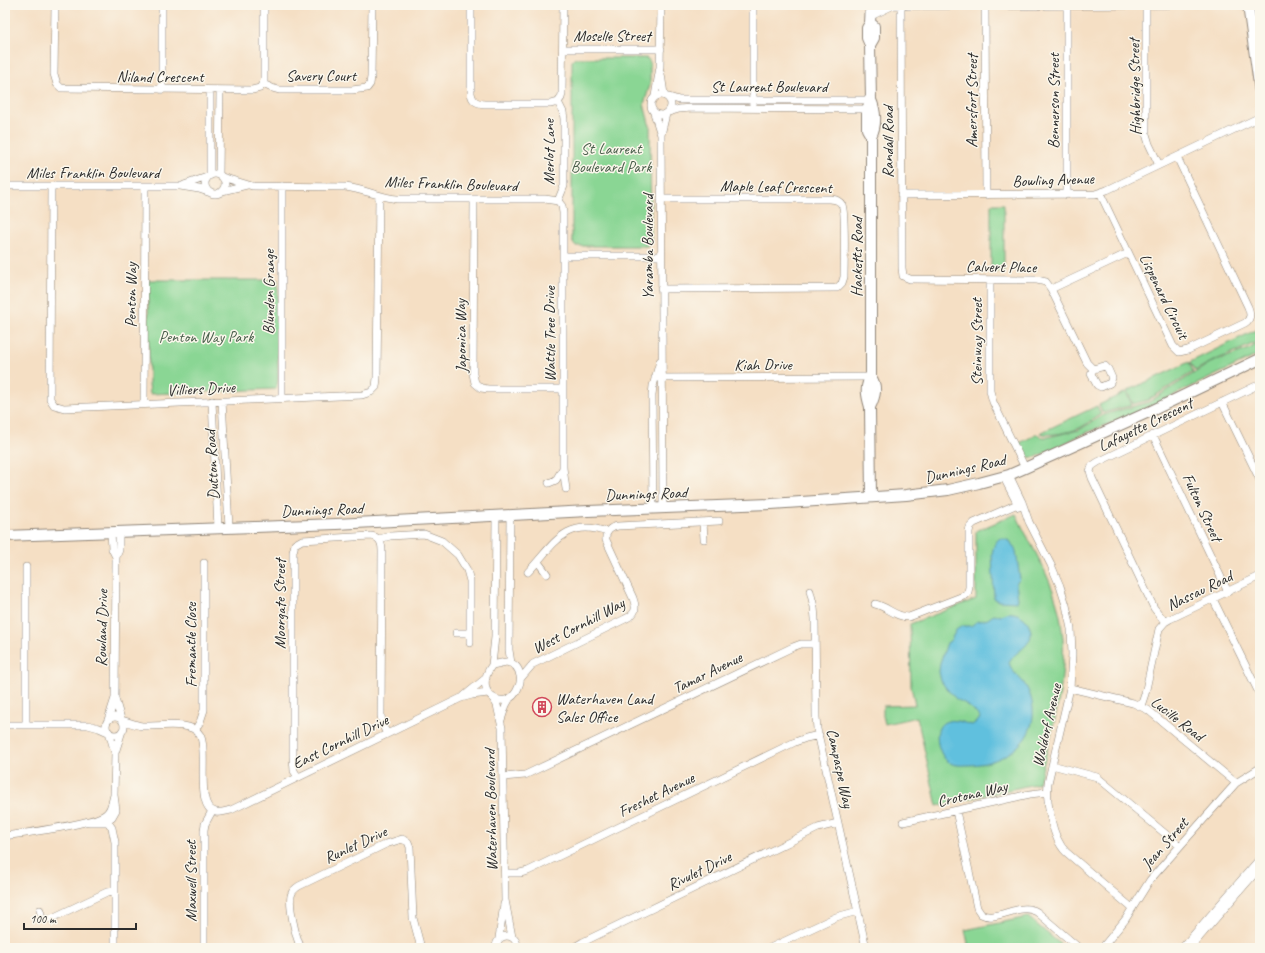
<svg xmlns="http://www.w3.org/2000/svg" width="1265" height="953" viewBox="0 0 1265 953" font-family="Caveat,sans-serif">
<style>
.green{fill:#8ad694;stroke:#5a8060}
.water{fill:#60c0de;stroke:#467684}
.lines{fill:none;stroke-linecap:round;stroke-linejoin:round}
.street-casing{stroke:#908578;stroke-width:8}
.secondary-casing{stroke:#908578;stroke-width:12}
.highway-casing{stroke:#908578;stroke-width:14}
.street{stroke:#fff;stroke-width:7}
.secondary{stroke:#fff;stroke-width:10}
.highway{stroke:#fff;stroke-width:13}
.labels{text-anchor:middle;stroke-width:3;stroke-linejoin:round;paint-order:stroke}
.street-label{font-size:16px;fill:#2b2b2b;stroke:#fbf7ec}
.park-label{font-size:16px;fill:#485e4a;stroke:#fbf7ec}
.poi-label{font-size:16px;fill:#2b2b2b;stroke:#fbf7ec;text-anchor:start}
</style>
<rect width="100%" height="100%" fill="#fbf7ec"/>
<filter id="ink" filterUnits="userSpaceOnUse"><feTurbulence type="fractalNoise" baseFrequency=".025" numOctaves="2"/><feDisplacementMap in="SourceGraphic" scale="8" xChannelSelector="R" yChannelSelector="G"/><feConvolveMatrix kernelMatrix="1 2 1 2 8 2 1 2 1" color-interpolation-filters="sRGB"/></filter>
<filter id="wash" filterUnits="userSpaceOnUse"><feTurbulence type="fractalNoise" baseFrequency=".012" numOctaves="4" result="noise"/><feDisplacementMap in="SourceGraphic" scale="16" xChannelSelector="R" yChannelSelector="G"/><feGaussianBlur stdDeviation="0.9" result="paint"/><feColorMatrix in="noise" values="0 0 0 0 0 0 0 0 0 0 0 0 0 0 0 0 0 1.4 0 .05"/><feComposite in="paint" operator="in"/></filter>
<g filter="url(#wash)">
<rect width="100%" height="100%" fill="#f5dfc4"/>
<path class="green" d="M575 58H647L650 62V85L644 104 650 127 651 241 647 246H576L572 241V61Z
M991 204H1004V271H991Z
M148 280H278V380L276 389 150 394 149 383Z
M1260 328V340C1239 352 1215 358 1195 371L1190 362Z
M1260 342V354L1136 413 1083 434 1036 457C1025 459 1022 452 1018 444L1037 434 1042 437H1048L1079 430 1103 415 1149 402 1210 363 1249 349Z
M1189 362 1193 372 1148 400 1133 404 1127 391Z
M1126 392 1132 405 1103 413 1099 405Z
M1097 406 1101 414C1094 418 1087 424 1080 428 1071 432 1048 437 1040 433Z
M1016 514C1028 540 1044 565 1053 591 1077 657 1054 719 1039 783L937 806 917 717 885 724 883 716V706L915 705 911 686 910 624 976 599V531Z
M1028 917 1065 948H969L965 930Z"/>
<path class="water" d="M1001 538 1010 541 1016 551 1020 579 1016 583 1018 599 1017 602 998 601 994 598 992 554C993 548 995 540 1001 538Z
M1006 613C1014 612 1020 614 1026 620 1029 623 1030 628 1031 632 1032 647 1015 651 1009 662 1011 671 1017 675 1023 682 1030 691 1034 704 1033 716 1031 747 997 765 968 765 963 765 956 766 950 763 938 757 931 728 945 722 954 718 963 723 972 725L979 720 980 717 974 711 966 704 956 699 946 688 941 681 939 672 940 663 947 643 951 640 956 630 962 626H971L976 622 988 619 995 614 1000 616Z"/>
</g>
<g filter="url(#ink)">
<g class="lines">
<defs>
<path id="street" d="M55 5 54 74 57 84 61 88 252 90 260 88 264 81V5
M471 5V93C472 101 476 103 484 104H551L558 102
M893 5 909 6H985L1173 5
M901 6 902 268 903 276 910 279 1037 280 1046 282 1051 289 1087 363 1093 369 1091 374 1097 385 1101 387 1110 383 1112 378 1108 369 1105 366 1093 369
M985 6 986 195
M1067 6V195
M1146 6V134L1149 144 1159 165
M871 16 894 5
M563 49H661
M661 74 664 94
M263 84 272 88 279 90H352L367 88 370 84 371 77 372 5
M162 90V5
M210 90V175
M651 105a10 10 0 1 1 20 0a10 10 0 1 1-20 0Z
M655 96 660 67 661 5
M669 97 679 100H871
M558 102 561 98 562 94 563 5
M753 105V5
M669 112 679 109 691 108 867 109
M654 113 661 135
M205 184a10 10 0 1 1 20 0a10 10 0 1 1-20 0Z
M219 175 220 90
M222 177 252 186 345 187C363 189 379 197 397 199H545L558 201
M184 185 207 177
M5 186H180L199 189 208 192
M51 186 50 399 54 405 64 408 362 395 371 392 376 387 377 378 379 196
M282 186V398
M222 191 247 185
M1100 193 1173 346 1179 352 1188 350 1245 323C1251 319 1251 314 1248 307L1177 157
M901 195 1095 194 1107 190 1260 117
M474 199 473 374 475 383 481 388 488 389H563
M661 199H831C836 200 839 200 842 205 846 211 844 265 844 277L842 283 837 288 661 289
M558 201 562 206 563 213V468L566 489
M558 201 564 186V119L563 112 558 102
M563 256H661
M990 280V391L993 402 1025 468
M1051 289 1128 253
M655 378 871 377
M212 401 218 528
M222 401 229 527
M1222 402 1260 480
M144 404 145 186
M1153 435 1228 592
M1009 475 1022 502 1029 522 1051 565 1060 586 1066 605 1071 629 1072 654 1070 688 1048 783C1046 802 1052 838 1066 852L1132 908
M1003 476 1019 507
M549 483 556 480 563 468
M653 508 652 395 653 386 660 361
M663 508 661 135 666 114
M510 515 509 650 511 663
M703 522 704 539
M111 532 112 549 116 557
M379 539 390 536 424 534 442 541 458 555 467 570 470 581V643
M538 562 547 574
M528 572C553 546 565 517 607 532
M810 591 814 607 815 619 816 717 817 729 866 948
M1213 599 1260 695
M875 604C888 607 895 617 909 617L966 595 968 592 969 587V532L970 527 974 523 1022 502
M1165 622 1154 608 1092 478 1090 471 1092 466 1098 462 1260 384
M456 633H470
M506 662C514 663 519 667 520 676 521 680 520 684 518 688 508 714 470 695 492 665Z
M492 665 495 637 496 515
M521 678 533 664 625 619C636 614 637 609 633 598L606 540C605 532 610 527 618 526L719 521
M1070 688 1133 703 1148 710 1236 783
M464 696 486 678
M492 697 497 705 502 728 505 900 512 937
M115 699 121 719
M1141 706 1145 694 1159 629 1165 622 1170 619 1260 576
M106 726a9 9 0 1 1 18 0a9 9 0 1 1-18 0Z
M108 720 115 698 116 557 119 550V532
M122 720C128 722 135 725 142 726 157 727 192 720 200 735 209 751 194 809 216 812 221 813 226 811 231 810L461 698 472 695 488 693
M501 720 506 705 510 698
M5 725H88L99 728 108 732
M26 725V567
M195 730 200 722 204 710V563
M115 753 122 731
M1052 765 1097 777 1180 846
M298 777 294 771 293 757V552L295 544 302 540 371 536C380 537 382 543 382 551L381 716 383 726 387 734
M503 777 525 775 793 647 801 644H815
M956 811 977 908 981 914C997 923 1019 901 1037 912L1079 948
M104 816 112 828 115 842V948
M89 822H105L112 817 116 810 114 795 115 753 109 732
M903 822 1030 794 1047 792
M5 836C24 833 97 824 107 813 112 808 112 801 114 795
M505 873H520L528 871 795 742 806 738 819 735
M40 910 42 918 45 919H50L107 892 115 891
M499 938 504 904
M204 948V830L205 824 212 811
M301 948C296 938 287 902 292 893 293 890 296 888 299 886L386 844 402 839 408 842 410 847 413 918 421 948
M496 948C496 932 518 932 517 948
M573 948 583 942 818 828 838 823
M770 948 836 917 858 911
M1102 948 1125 920 1150 880 1180 846 1236 783 1260 768"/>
<path id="secondary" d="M1248 5 1260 92
M870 23 874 26V38L870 45 871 100 867 109V129L871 136
M870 45 867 38V28L870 23 871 5
M871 377C864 386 867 397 870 407L871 497
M870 407C875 397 878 387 871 377V136C877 125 876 111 871 100
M5 536 336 524 588 511 771 504 906 495 948 490 979 483 1009 475 1025 468 1151 411 1260 359"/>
<path id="highway" d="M1186 948 1260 863"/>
</defs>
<use href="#street" class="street-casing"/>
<use href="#secondary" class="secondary-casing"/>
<use href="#highway" class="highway-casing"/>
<use href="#street" class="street"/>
<use href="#secondary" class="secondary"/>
<use href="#highway" class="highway"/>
</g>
</g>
<defs>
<symbol id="building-ring" viewBox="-11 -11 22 22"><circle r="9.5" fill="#fbf7ec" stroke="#d1495b" stroke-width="1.5"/><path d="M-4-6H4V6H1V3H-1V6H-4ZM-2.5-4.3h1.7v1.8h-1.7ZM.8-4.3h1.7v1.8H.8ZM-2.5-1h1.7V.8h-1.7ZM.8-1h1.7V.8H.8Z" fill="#d1495b"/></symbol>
</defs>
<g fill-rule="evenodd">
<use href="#building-ring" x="531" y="696" width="22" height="22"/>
</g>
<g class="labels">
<g class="street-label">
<text x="612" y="41">Moselle Street</text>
<text x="321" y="81">Savery Court</text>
<text x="160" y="82">Niland Crescent</text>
<text x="769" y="92">St Laurent Boulevard</text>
<text transform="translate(1134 87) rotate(-91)" y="6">Highbridge Street</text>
<text transform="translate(971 101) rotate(-90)" y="6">Amersfort Street</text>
<text transform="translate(1053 101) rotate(-90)" y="6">Bennerson Street</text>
<text transform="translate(887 142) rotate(-90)" y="6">Randall Road</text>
<text transform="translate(548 152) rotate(-90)" y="6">Merlot Lane</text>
<text x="93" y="178">Miles Franklin Boulevard</text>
<text transform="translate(1053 179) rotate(-2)" y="6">Bowling Avenue</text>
<text transform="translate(451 183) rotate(2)" y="6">Miles Franklin Boulevard</text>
<text transform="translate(776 186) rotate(1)" y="6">Maple Leaf Crescent</text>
<text transform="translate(647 247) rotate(-90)" y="6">Yaramba Boulevard</text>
<text transform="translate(856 257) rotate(-90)" y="6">Hacketts Road</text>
<text transform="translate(1001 266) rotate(1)" y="6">Calvert Place</text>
<text transform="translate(268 292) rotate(-90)" y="6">Blunden Grange</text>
<text transform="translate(130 295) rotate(-90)" y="6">Penton Way</text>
<text transform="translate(1165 296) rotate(64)" y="6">Lispenard Circuit</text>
<text transform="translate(549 334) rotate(-90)" y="6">Wattle Tree Drive</text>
<text transform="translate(460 336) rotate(-91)" y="6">Japonica Way</text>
<text transform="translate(976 342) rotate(-90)" y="6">Steinway Street</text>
<text x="763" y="370">Kiah Drive</text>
<text transform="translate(201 388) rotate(-3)" y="6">Villiers Drive</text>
<text transform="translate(1145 424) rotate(-26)" y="6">Lafayette Crescent</text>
<text transform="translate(211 465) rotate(-93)" y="6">Dutton Road</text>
<text transform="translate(965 468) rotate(-13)" y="6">Dunnings Road</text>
<text transform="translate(646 493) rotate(-2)" y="6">Dunnings Road</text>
<text transform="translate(1203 507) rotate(65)" y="6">Fulton Street</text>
<text transform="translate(322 509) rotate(-2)" y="6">Dunnings Road</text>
<text transform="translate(1199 590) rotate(-26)" y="6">Nassau Road</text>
<text transform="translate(279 604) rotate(-90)" y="6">Moorgate Street</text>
<text transform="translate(578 625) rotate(-28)" y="6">West Cornhill Way</text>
<text transform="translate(101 628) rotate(-89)" y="6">Rowland Drive</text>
<text transform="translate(190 645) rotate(-90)" y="6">Fremantle Close</text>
<text transform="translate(707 672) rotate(-26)" y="6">Tamar Avenue</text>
<text transform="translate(1178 718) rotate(38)" y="6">Lucille Road</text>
<text transform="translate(1046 725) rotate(-77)" y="6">Waldorf Avenue</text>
<text transform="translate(340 741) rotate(-26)" y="6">East Cornhill Drive</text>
<text transform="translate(841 768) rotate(78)" y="6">Campaspe Way</text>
<text transform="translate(972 793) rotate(-13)" y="6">Crotona Way</text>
<text transform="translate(656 794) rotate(-26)" y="6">Freshet Avenue</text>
<text transform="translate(490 810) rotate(-91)" y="6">Waterhaven Boulevard</text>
<text transform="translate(1164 843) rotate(-49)" y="6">Jean Street</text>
<text transform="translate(355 844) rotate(-25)" y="6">Runlet Drive</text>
<text transform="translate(699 870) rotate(-26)" y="6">Rivulet Drive</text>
<text transform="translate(190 881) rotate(-90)" y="6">Maxwell Street</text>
</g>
<g class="park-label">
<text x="611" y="154">St Laurent<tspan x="611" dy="18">Boulevard Park</tspan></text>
<text x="206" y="342">Penton Way Park</text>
</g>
<g class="poi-label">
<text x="556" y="704">Waterhaven Land<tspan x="556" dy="18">Sales Office</tspan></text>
</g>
</g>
<rect width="1265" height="953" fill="none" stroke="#fbf7ec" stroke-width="20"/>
<path d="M24 923v6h112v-6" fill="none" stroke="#2b2b2b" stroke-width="2"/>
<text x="30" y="923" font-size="12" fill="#2b2b2b" stroke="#fbf7ec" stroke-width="3" paint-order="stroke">100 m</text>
</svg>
